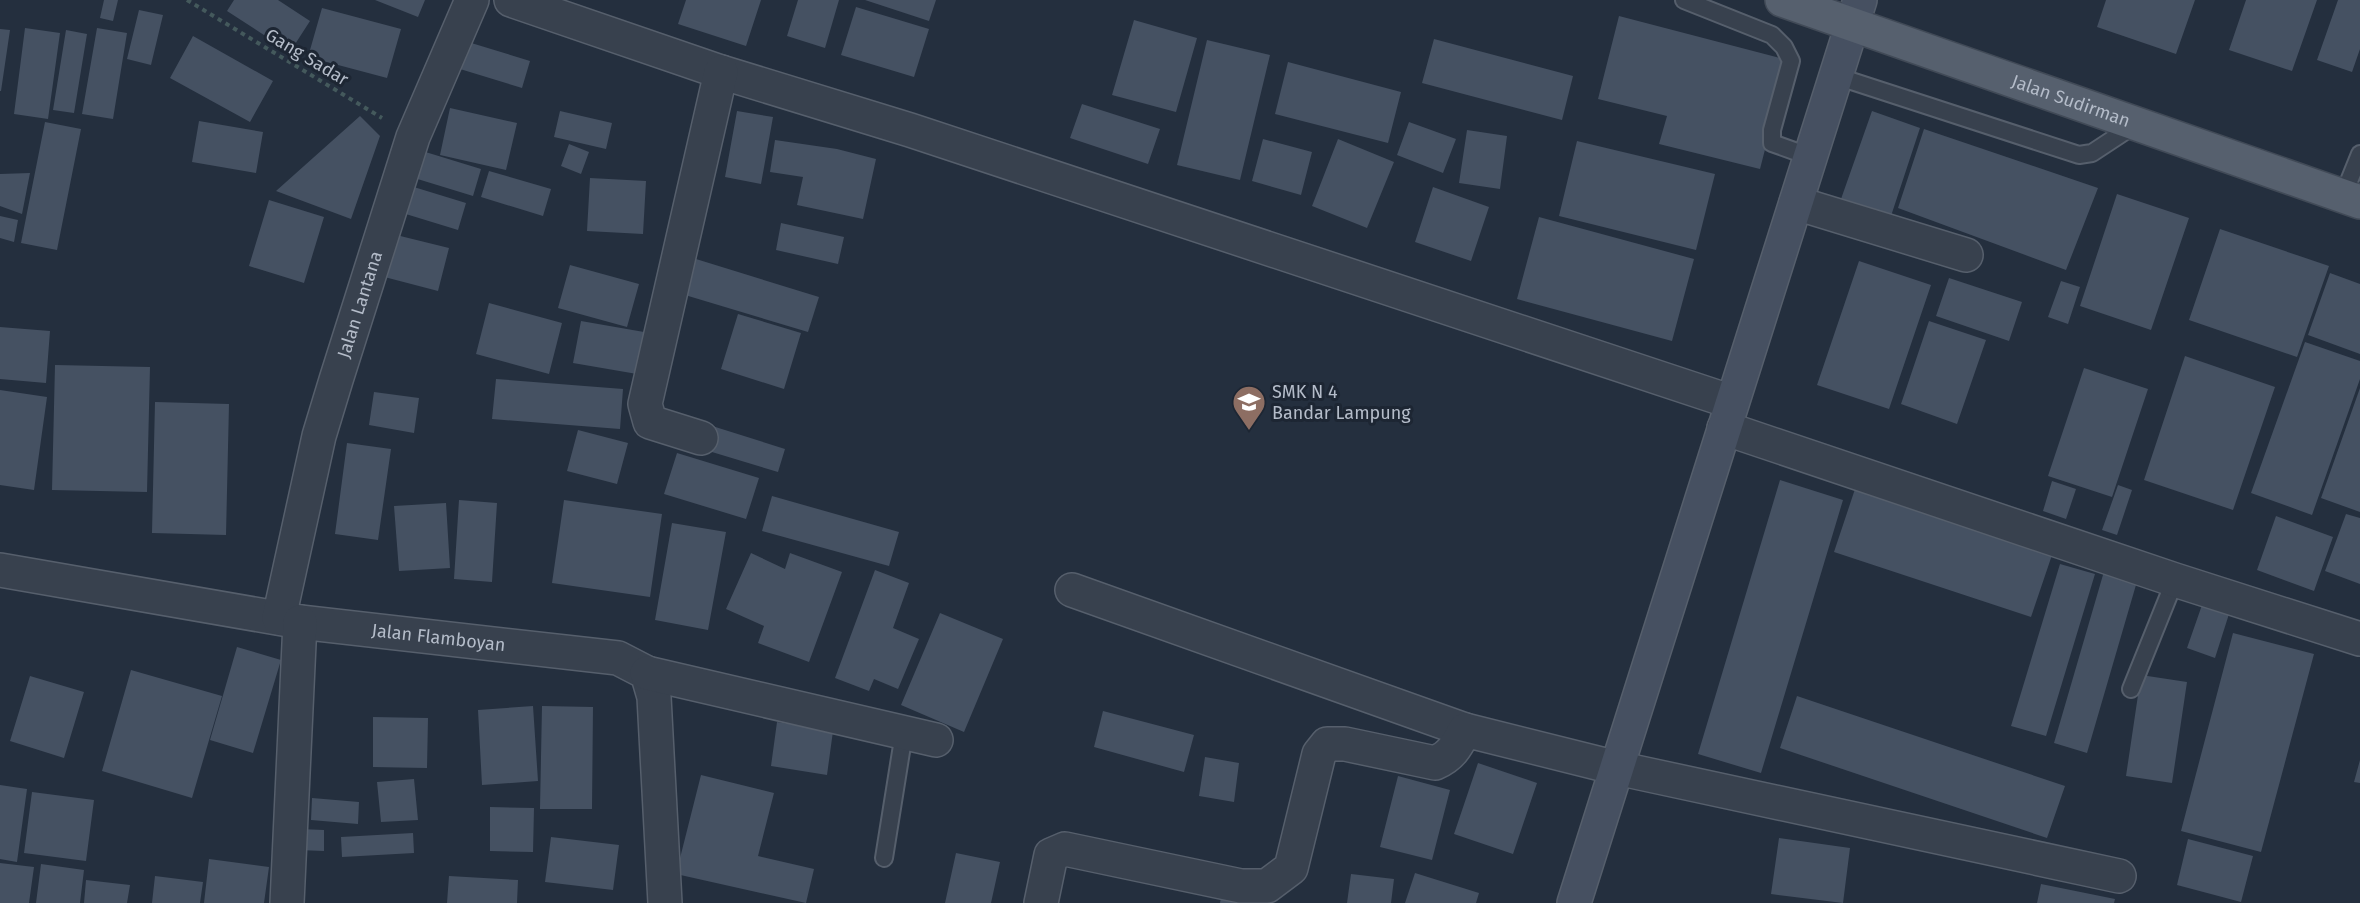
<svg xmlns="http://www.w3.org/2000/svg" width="2360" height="903" viewBox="0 0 2360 903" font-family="'Fira Sans',sans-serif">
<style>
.building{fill:#455162}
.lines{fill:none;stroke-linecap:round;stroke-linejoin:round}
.lane-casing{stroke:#565f6c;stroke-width:20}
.street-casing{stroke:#565f6c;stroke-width:36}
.secondary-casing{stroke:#565f6c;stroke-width:36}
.primary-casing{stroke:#414a57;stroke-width:36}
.path{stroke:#44595c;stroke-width:4;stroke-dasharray:4.5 4.5;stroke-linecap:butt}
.lane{stroke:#38414e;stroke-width:16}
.street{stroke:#38414e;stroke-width:33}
.secondary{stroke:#465061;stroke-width:33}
.primary{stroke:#56606e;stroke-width:33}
.labels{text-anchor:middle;stroke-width:6;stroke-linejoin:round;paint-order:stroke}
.street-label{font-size:18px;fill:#b4bcc9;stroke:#1d2633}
.poi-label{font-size:18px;fill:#b4bcc9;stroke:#1d2633;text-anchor:start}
</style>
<rect width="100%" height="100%" fill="#242f3e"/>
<path class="building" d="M104 0H118L113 21 100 18Z
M234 0H278L310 21 290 52 227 11Z
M375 0H425L418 17Z
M686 0H761L746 46 678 24Z
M798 0H839L825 48 787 36Z
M865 0H936L929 21Z
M2106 0H2195L2176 54 2097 27Z
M2246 0H2317L2292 71 2229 50Z
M2338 0H2360V49L2352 72 2317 60Z
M856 7 929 29 914 77 841 55Z
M322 8 401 29 387 78 308 57Z
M139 10 163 15 151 65 127 59Z
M1619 16 1788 60 1760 169 1659 144 1667 116 1598 99Z
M1134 20 1197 38 1176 112 1112 95Z
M25 28 60 33 48 119 14 114Z
M97 28 127 33 113 119 82 114Z
M0 29 10 30 1 91H0Z
M66 30 87 34 74 113 53 110Z
M193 36 273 81 250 122 170 78Z
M1434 39 1573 76 1562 120 1422 83Z
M1207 40 1270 55 1240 180 1177 165Z
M468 42 530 61 522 88 460 69Z
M1288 62 1401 92 1388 143 1275 114Z
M1082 104 1160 129 1148 164 1070 138Z
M450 108 517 123 506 170 440 155Z
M560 111 612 123 606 149 554 137Z
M737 111 773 117 761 184 725 177Z
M1872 111 1920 128 1891 216 1841 199Z
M360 116 380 136 351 219 276 191Z
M199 121 263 132 256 173 192 162Z
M45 122 81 129 57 250 21 243Z
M1409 122 1456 139 1443 173 1397 155Z
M1924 129 2098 188 2066 270 1898 208Z
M1467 130 1507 136 1500 189 1459 183Z
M1263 139 1312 152 1301 195 1252 181Z
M1338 139 1394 162 1367 228 1312 206Z
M775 140 837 149 876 159 863 219 797 205 803 177 770 172Z
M1577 141 1715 174 1696 250 1559 216Z
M569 144 589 152 581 174 561 166Z
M419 150 481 169 473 196 411 177Z
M489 171 551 189 543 216 481 197Z
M30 173 22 214 0 206V174Z
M590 178 646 181 643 234 587 231Z
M404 184 466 203 458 230 396 211Z
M1433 187 1489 207 1471 261 1415 242Z
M2117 194 2189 218 2151 330 2080 306Z
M269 200 324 217 304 283 249 266Z
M0 216 18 220 14 242 0 238Z
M1539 217 1694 259 1672 341 1517 299Z
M781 223 844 237 838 264 776 250Z
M2220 229 2329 266 2297 357 2189 320Z
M384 232 449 248 438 291 373 274Z
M696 259 819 297 808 332 685 295Z
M1859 261 1931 285 1889 409 1817 385Z
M570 265 639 284 627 327 558 308Z
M2330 273 2360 284V354L2308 335Z
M1949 278 2022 302 2009 341 1936 316Z
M2061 281 2080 287 2068 324 2048 317Z
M489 303 562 323 549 374 476 354Z
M738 314 801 333 784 389 721 369Z
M581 321 644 332 637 374 573 363Z
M1929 321 1986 340 1957 424 1901 404Z
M0 327 50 331 46 383 0 379Z
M2305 342 2360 361V379L2312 515 2251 493Z
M2185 356 2275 387 2233 510 2144 480Z
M55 365 150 367 147 492 52 490Z
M2084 368 2148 389 2112 497 2048 476Z
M496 379 623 389 620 429 492 419Z
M2360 388V512L2321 498Z
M0 390 47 397 34 490 0 485Z
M374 392 419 398 414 433 369 425Z
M155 402 229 404 226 535 152 533Z
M709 425 785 449 778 472 702 449Z
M578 430 628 443 617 484 567 471Z
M347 443 391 449 378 540 335 534Z
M677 453 759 478 746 519 664 494Z
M1780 480 1843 500 1761 773 1698 754Z
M2052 481 2076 489 2066 519 2043 511Z
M2118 485 2132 490 2117 535 2102 530Z
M1855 489 2052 555 2031 617 1834 552Z
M772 496 899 532 889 566 762 531Z
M459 500 497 503 492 582 454 579Z
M564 500 662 514 650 597 552 583Z
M446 503 450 568 399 571 394 506Z
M2346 514 2360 518V584L2325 571Z
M2276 516 2333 537 2314 591 2257 570Z
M672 523 726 532 708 630 655 620Z
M751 553 785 569 790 553 842 572 809 662 758 643 764 626 726 609Z
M2060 564 2095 574 2046 736 2011 726Z
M2105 568 2138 578 2087 753 2054 743Z
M875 570 909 583 893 628 919 639 898 689 874 679 869 691 835 678Z
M2202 605 2229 614 2215 658 2187 648Z
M940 613 1003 639 964 732 901 705Z
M2233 633 2314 654 2261 852 2181 831Z
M237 647 281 660 253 753 210 740Z
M131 670 222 696 192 798 102 771Z
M2141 675 2187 682 2172 783 2126 776Z
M30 676 84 692 64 758 10 741Z
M1797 696 2065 786 2047 838 1780 748Z
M533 706 538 781 482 785 478 710Z
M542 706 593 707 592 809H540Z
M1103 711 1194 735 1184 772 1094 747Z
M373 717 428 718 427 768 373 767Z
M777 722 833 731 827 775 771 766Z
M1205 757 1239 763 1234 802 1199 796Z
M2360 760V783L2354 782Z
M1478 763 1537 783 1513 854 1454 834Z
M701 775 774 793 758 856 814 869 806 903 676 874Z
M1398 776 1450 790 1432 860 1380 847Z
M414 779 418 820 381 822 377 782Z
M0 785 27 789 17 862 0 859Z
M32 792 94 800 86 861 24 853Z
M312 798 359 802 358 824 311 820Z
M490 807 534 808 533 852 490 851Z
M299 829 324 830V851L298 850Z
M413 833 414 853 342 857 341 837Z
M551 837 619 845 613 890 545 882Z
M1779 838 1850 848 1843 903 1771 894Z
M2188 839 2253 856 2241 902 2177 885Z
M956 853 1000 862 991 903H945Z
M209 859 269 867 264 903H204Z
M0 863 34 867 29 903H0Z
M41 864 84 870 80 903H36Z
M1415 873 1479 893 1476 903H1405Z
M1351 874 1394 879 1391 903H1347Z
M155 876 203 882 200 903H152Z
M449 876 518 880 517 903H447Z
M86 880 130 885 127 903H84Z
M2041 884 2115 899 2114 903H2037Z
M1222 892 1269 902V903H1220Z"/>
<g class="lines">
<defs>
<path id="lane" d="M1684 0 1772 35 1784 47 1791 61 1772 130V143L1811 157
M1836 76 2079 155 2092 153 2136 124
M2343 196 2360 154
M2131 689 2175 580
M884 858 904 733"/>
<g id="street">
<path d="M511 0 721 72 910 130 1732 402"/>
<path d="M1796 203 1966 255"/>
<path d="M1724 428 2175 580 2360 639"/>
<path d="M701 438 650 422 645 404 721 72"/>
<path id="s1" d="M0 570 300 622 618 658 647 673 654 697 665 903"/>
<path d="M1072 590 1465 730"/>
<path id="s2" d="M279 618 319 436 336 380 413 137 472 0"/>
<path d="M647 673 936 740"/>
<path d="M287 903 300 622"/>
<path d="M1041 903 1051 855 1065 849 1241 886H1267L1291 868 1319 754 1327 744H1345L1435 763C1452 756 1457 745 1465 730L1617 768 2119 876"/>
</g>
<path id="secondary" d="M1574 903 1860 0"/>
<g id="primary">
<path id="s3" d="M1782 0 2360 202"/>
</g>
</defs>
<use href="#lane" class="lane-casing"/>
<use href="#street" class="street-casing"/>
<use href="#secondary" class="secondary-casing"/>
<use href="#primary" class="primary-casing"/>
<path class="path" d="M187 0 382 118"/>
<use href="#lane" class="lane"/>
<use href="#street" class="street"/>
<use href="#secondary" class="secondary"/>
<use href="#primary" class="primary"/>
</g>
<defs>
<symbol id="school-pin" viewBox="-11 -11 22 30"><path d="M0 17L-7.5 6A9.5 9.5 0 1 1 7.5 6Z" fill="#8d6e63" stroke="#1d2633"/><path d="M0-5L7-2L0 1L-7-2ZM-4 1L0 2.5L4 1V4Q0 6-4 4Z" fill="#fff"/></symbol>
</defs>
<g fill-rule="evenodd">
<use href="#school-pin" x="1230" y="383" width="38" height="52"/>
</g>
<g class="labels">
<g class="street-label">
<text transform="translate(307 57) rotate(31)" y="6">Gang Sadar</text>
<text dy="6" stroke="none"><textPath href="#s3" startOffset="306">Jalan Sudirman</textPath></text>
<text dy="6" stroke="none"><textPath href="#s2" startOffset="324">Jalan Lantana</textPath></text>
<text dy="6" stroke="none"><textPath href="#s1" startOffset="444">Jalan Flamboyan</textPath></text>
</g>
<g class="poi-label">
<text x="1272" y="398">SMK N 4<tspan x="1272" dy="21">Bandar Lampung</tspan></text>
</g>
</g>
</svg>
